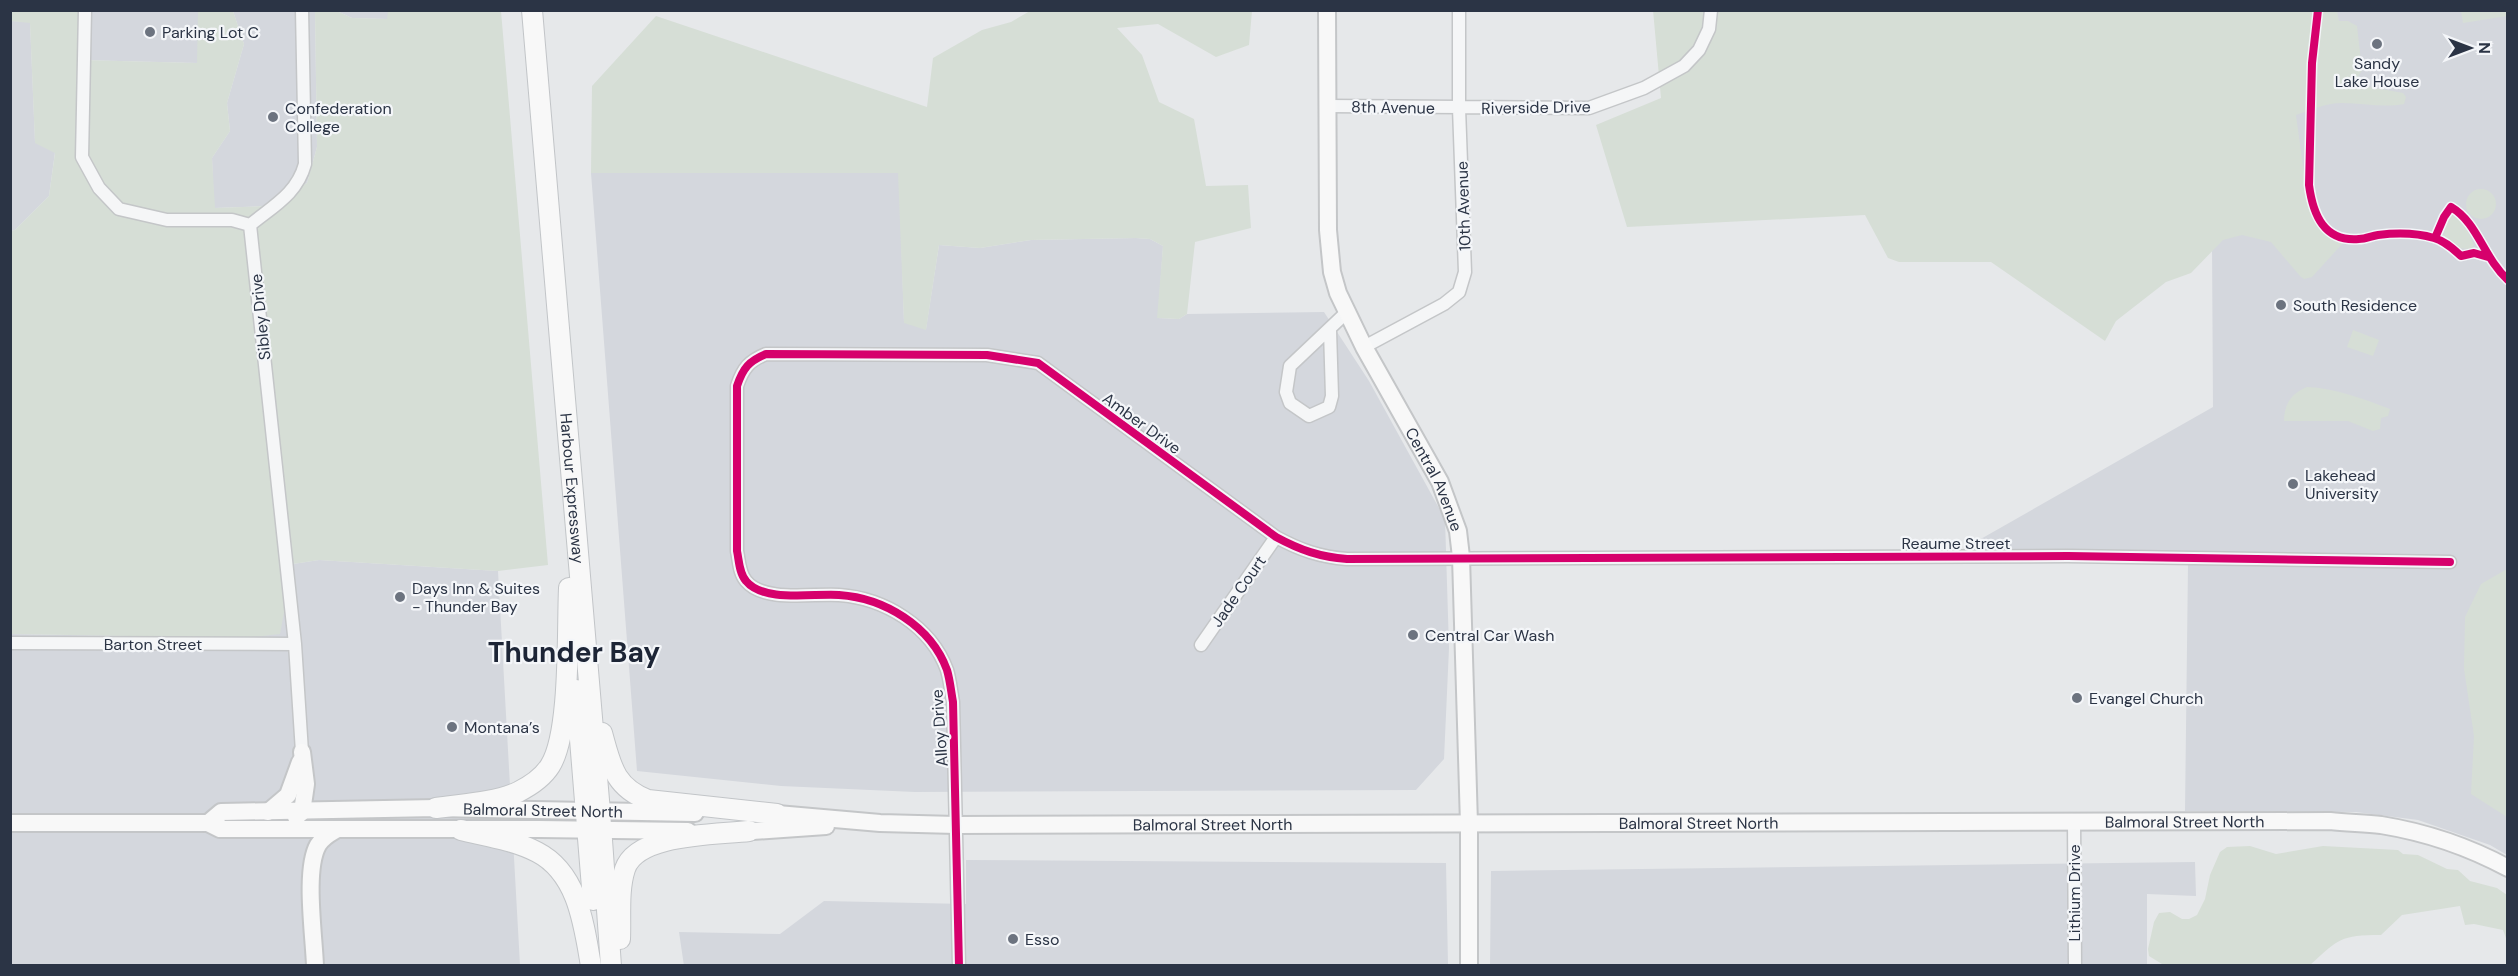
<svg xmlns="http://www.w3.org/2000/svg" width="2518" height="976" viewBox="0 0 2518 976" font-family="'DM Sans',sans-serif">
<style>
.built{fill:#d4d7dd}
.green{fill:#d6ded6}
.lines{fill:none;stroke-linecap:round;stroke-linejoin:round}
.street-casing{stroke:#c4c6c8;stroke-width:15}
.secondary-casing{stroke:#c4c6c8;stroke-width:20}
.primary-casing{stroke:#c2c5c8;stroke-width:22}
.street{stroke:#f5f6f7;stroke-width:12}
.secondary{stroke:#f8f8f8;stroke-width:16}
.primary{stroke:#f8f8f8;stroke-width:20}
.cycleway-casing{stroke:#f4f6f9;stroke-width:11}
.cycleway{stroke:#d6006c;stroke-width:8}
.poi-dot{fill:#6c737f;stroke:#f4f6f9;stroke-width:2}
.labels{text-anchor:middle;stroke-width:4.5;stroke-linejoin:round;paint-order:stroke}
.poi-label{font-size:16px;fill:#2b3445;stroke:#f4f6f9;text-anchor:start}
.street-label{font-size:16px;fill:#2b3445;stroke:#f4f6f9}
.town-label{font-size:28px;font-weight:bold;fill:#1d2536;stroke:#f4f6f9}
</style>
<rect width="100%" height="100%" fill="#e6e8ea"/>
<path class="built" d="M78 11H198V63L80 60Z
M233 11H315L317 147 307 183 268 206 214 208 212 158 230 131 227 103 244 44Z
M337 11H388V19L352 18Z
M2243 11H2507V855L2490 845 2418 820 2356 812 2185 811 2188 564 1942 561 2213 407 2212 245Z
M11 21 30 22 35 142 55 152 49 196 15 230 11 231Z
M591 173H899L904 322 926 329 939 245 980 248 1031 240 1136 238 1150 239 1163 246 1158 318 1179 319 1187 314 1324 312 1369 381 1445 519 1449 648 1444 759 1416 790 915 792 781 786 637 771Z
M319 560 498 571 520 965 11 966V634L245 638 293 564Z
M966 860 1446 863 1448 965 684 966 679 932 780 934 824 901 966 904Z
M2195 862 2196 896 2147 894V965L1490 966 1491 871Z"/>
<path class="green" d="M1653 10 2337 11 2339 21H2348L2357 26 2362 70 2354 84 2403 93 2406 97 2404 104C2383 108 2363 103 2342 103 2325 103 2311 110 2296 115L2307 196 2314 220 2343 243 2312 277 2304 279 2300 276 2271 242 2242 235 2223 240 2191 273 2166 282 2116 321 2105 341 1991 262H1899L1888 258 1865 215 1627 227 1596 125 1661 98Z
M11 11H78L81 60 197 63 198 11H233L244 44 227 103 230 131 212 158 215 208 268 206 307 183 317 147 315 11H337L352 18 387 19 388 11H501L548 565 498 571 319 560 293 564 280 634 245 638 11 634V231L15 230 49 196 55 153 35 143 30 23 11 21Z
M1030 11H1252L1249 45 1216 57 1158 24 1117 28 1142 55 1159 102 1194 119 1206 186 1248 185 1251 228 1195 242 1187 314 1179 319 1157 318 1163 246 1150 239 1136 238 1031 240 980 248 939 245 926 330 904 323 898 173H591L592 86 656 16 927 107 933 58 982 30 1011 22Z
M2461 11H2507V16L2463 23Z
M2466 204a15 15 0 1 1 30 0a15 15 0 1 1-30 0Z
M2452 215 2465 225 2474 245 2471 249 2456 248 2444 235 2447 218Z
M2353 330 2379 340 2373 356 2347 347Z
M2307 387C2335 388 2364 399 2390 409L2388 416 2381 418 2380 429 2373 431 2348 421H2284C2284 405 2291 393 2307 387Z
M2507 569V817L2471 794 2474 736 2464 669 2465 617 2481 584Z
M2250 846 2276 854 2323 846 2398 850 2403 854 2418 855 2447 869 2458 870 2470 881 2497 888 2507 895V941L2503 930 2474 924 2465 925 2460 906 2402 915 2381 935C2340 935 2339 939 2310 965L2162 964 2149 956 2148 949 2154 922 2159 913 2170 912 2182 919H2189L2197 915 2205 899 2210 875 2220 852 2227 847Z"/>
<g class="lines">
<defs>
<path id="street" d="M85 10 82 157 99 188 119 209 167 220H232L250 225
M1328 106 1589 108 1644 88 1684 66 1699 50 1709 29 1711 10
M250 225 295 644 302 752
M250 225C273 206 297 194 305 164L302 10
M1330 330 1332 396 1329 407 1309 416 1290 403 1286 392 1290 366 1347 312
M1364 347 1444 304 1459 292 1465 272 1459 108V10
M10 643 295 644
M1201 645 1276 537
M2074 821 2075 966
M959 966 953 702C951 691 950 680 947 670 931 626 884 598 839 595 814 593 764 603 746 581 739 573 739 560 737 551V386C743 368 749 361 766 354L987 355 1038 363 1276 537C1300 550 1320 557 1347 559L2068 556 2450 562"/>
<g id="secondary">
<path id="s1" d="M1327 10 1328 230 1332 272 1338 293 1364 347 1440 482 1458 531 1461 557 1469 824V966"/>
<path d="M268 812 288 795 300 762"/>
<path id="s2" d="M766 813 880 823 956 825 2330 821C2347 823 2364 823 2381 825 2424 832 2469 847 2508 868"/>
<path d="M296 817 302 812 306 784 302 752"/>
<path d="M10 823H217"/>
<path id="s3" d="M208 823 221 812 436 808 695 813"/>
<path d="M208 823 220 829H539L688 831"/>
<path d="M738 832 826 826"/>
<path d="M315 966C314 935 304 870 318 845 323 837 329 834 336 830"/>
</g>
<g id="primary">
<path id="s4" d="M532 10 600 812 611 966"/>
<path d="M576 690 593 900"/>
<path d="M602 733C611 765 614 787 648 800L777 814"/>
<path d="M436 808C463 804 493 803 518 792 530 786 543 777 550 766 571 733 567 630 569 588"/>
<path d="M461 830C486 836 514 840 537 852 578 873 584 925 591 966"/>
<path d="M620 939C621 917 618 890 625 869 637 833 717 835 749 831"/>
</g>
</defs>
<use href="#street" class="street-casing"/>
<use href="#secondary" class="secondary-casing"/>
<use href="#primary" class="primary-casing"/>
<use href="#street" class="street"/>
<use href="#secondary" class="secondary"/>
<use href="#primary" class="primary"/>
<defs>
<path id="cycleway" d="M2318 10 2312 63 2309 185C2313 215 2324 242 2359 239 2366 239 2371 236 2378 235 2395 233 2417 233 2434 238 2445 241 2453 249 2461 256L2474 253 2488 257
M2435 238 2444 217 2451 207C2478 223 2483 257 2508 280
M959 966 953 702C951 691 950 680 947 670 931 626 884 598 839 595 814 593 764 603 746 581 739 573 739 560 737 551V386C743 368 749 361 766 354L987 355 1038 363 1276 537C1300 550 1320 557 1347 559L2068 556 2450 562"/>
</defs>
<use href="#cycleway" class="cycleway-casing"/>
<use href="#cycleway" class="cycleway"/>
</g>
<g class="poi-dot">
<circle cx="150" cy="32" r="6"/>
<circle cx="2377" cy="44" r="6"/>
<circle cx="273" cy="117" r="6"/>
<circle cx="2281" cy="305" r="6"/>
<circle cx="2293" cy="484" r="6"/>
<circle cx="400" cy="597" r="6"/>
<circle cx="1413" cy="635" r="6"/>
<circle cx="2077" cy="698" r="6"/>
<circle cx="452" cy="727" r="6"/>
<circle cx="1013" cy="939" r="6"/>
</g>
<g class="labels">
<g class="poi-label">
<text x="162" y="38">Parking Lot C</text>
<text x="2377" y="69" text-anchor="middle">Sandy<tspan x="2377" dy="18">Lake House</tspan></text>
<text x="285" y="114">Confederation<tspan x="285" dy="18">College</tspan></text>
<text x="2293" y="311">South Residence</text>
<text x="2305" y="481">Lakehead<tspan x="2305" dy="18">University</tspan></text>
<text x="412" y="594">Days Inn &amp; Suites<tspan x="412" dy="18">- Thunder Bay</tspan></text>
<text x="1425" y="641">Central Car Wash</text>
<text x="2089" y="704">Evangel Church</text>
<text x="464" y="733">Montana’s</text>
<text x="1025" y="945">Esso</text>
</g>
<g class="street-label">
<text transform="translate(1393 107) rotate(1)" y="6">8th Avenue</text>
<text transform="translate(1536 107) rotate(-1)" y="6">Riverside Drive</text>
<text transform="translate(1463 206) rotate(-92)" y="6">10th Avenue</text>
<text transform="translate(260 317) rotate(-96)" y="6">Sibley Drive</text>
<text transform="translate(1142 423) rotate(36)" y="6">Amber Drive</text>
<text dy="6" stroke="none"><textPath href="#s1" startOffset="494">Central Avenue</textPath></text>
<text dy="6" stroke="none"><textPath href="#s4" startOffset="480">Harbour Expressway</textPath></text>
<text x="1956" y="549">Reaume Street</text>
<text transform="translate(1238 591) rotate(-55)" y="6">Jade Court</text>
<text x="153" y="650">Barton Street</text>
<text transform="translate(939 728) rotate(-94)" y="6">Alloy Drive</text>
<text dy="6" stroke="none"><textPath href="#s3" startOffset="339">Balmoral Street North</textPath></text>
<text dy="6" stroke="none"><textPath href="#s2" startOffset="1419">Balmoral Street North</textPath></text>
<text dy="6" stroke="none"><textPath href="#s2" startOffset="933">Balmoral Street North</textPath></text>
<text dy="6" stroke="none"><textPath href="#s2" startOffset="447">Balmoral Street North</textPath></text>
<text transform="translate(2074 893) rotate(-90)" y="6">Lithium Drive</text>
</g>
<g class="town-label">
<text x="574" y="662">Thunder Bay</text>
</g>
</g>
<rect width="2518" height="976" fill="none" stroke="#2b3445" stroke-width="24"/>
<g transform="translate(2470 48) rotate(90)" stroke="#f4f6f9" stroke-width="4.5" paint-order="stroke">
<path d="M0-4.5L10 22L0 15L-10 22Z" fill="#2b3445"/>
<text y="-9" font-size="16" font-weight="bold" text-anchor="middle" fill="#2b3445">N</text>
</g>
</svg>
